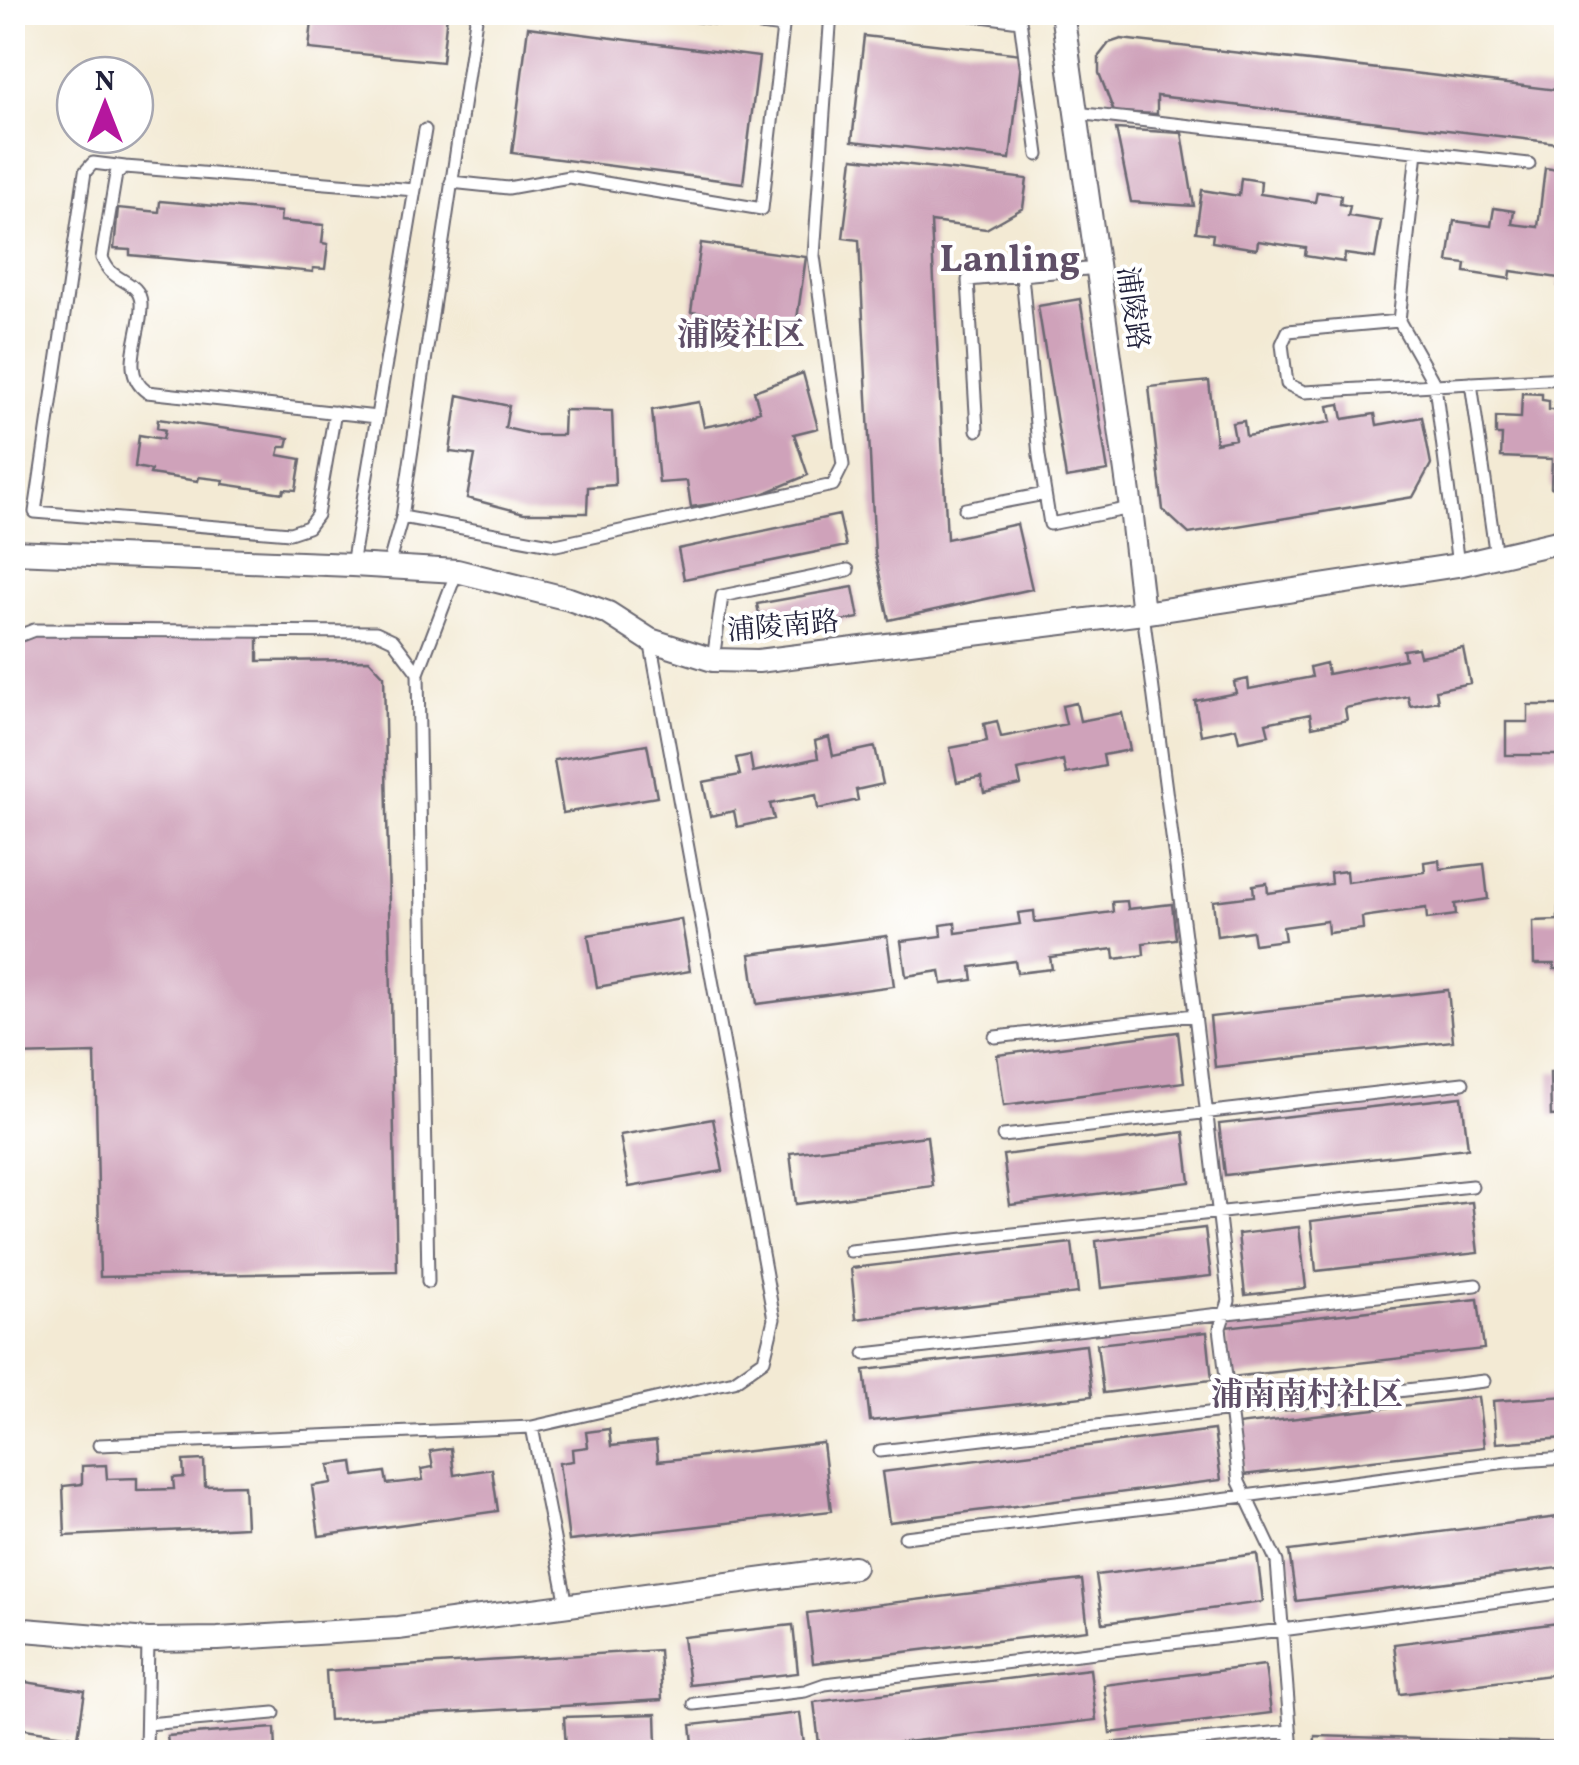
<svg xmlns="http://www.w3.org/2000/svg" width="1579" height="1765" viewBox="0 0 1579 1765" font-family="Vollkorn,'Noto Serif SC',serif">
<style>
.building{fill:#cfa2ba}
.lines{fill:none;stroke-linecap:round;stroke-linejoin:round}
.lane-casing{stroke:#6b6871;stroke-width:15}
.street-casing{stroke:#6b6871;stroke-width:26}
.lane{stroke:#fff;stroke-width:11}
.street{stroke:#fff;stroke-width:22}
.labels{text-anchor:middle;stroke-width:8;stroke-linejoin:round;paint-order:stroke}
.street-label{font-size:28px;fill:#22223b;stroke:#fff}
.quarter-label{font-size:32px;font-weight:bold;fill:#5f4f67;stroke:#fff}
.district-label{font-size:38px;font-weight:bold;fill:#5f4f67;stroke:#fff}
</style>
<rect width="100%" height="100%" fill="#fff"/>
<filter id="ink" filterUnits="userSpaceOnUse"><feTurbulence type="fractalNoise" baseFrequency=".01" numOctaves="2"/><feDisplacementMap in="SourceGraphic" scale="20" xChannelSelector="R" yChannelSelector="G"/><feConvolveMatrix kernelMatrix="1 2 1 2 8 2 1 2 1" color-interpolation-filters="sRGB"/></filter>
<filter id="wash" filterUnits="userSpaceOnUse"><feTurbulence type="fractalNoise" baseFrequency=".0048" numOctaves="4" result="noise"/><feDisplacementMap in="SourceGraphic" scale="40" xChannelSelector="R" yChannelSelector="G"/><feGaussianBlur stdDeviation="2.25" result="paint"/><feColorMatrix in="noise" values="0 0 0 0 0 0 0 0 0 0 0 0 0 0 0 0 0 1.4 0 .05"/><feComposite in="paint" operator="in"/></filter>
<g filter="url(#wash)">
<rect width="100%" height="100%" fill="#f3ead4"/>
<g id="blocks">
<path class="building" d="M313 12 447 14 442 62 309 49Z
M528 27 759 57 743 183 512 153Z
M864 36 1022 54 1010 159 852 141Z
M1121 39 1566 91V144L1157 96V114L1114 112 1099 73V56L1109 43Z
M1116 129 1182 133 1194 206 1131 202Z
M853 158 1027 179 1023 208 986 229 931 222 947 539 1017 524 1032 589 889 620 875 554 859 240 843 238Z
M1545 168 1566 171V287L1558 286 1559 278 1511 271 1510 279 1465 272 1466 264 1448 262 1454 221 1491 226 1494 208 1514 211 1512 224 1538 227Z
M1241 178 1261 181 1260 194 1315 202 1317 192 1341 195 1340 204 1350 206 1348 216 1381 221 1375 258 1345 254 1344 262 1305 256 1306 248 1258 241 1257 249 1212 242 1213 234 1196 232 1202 190 1239 196Z
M160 201 281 212 280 221 324 225 322 243 328 244 325 269 313 268V272L130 255V250L114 249 118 208 159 212Z
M701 243 806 257 796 326 691 312Z
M1080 299 1108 471 1066 478 1038 306Z
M803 373 818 428 794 434 808 475 753 498 691 507 687 481 659 483 652 410 699 402 704 427 730 422 760 411 754 391Z
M1209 381 1216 443 1235 439 1232 423 1244 421 1246 436 1331 422 1328 406 1340 404 1343 419 1375 414 1377 425 1422 417 1431 464 1413 497 1189 534 1163 510 1149 387Z
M1522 393 1542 394V400L1549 401V410H1566V491L1561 492 1551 487 1552 459 1501 457 1502 435H1496V417L1521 418Z
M458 395 509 406 505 428 536 435H563L564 410 612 411 615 485 588 487 587 513H524L467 498 475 455 450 452Z
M158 419 289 438 287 447H280L278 455 301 459 296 490 284 489 283 493 223 484 224 480 199 477 198 481 150 474 151 470 135 467 139 435 163 439 165 430 157 428Z
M839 515 846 546 684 579 678 549Z
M853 587 859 618 763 635 757 604Z
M258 629V661L369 660 384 676 397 1271 100 1277 95 1053 12 1055V632Z
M1418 648 1420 656 1463 648 1470 683 1436 690 1438 701 1410 706 1408 696 1345 708 1347 720 1312 727 1310 714 1266 723 1269 735 1239 741 1236 728 1201 735 1195 701 1236 693 1234 682 1248 679 1249 689 1312 677 1310 667 1326 663 1328 674 1405 659 1403 650Z
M1076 703 1080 721 1122 713 1130 750 1103 755 1105 766 1066 774 1063 760 1018 770 1021 785 984 793 981 777 957 782 950 748 987 741 984 724 997 721 1001 737 1066 724 1062 706Z
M1528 705H1566V755H1506V722H1528Z
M829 737 833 756 875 747 883 784 856 790 858 800 818 809 816 795 770 804 774 819 737 827 734 811 710 816 703 782 740 775 736 758 750 755 753 772 818 758 815 741Z
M647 744 657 797 563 813 554 760Z
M1439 860 1440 869 1484 864 1488 899 1455 904 1456 915 1427 919 1426 908 1362 917 1363 929 1328 933 1327 921 1283 927 1285 940 1254 944 1252 931 1217 936 1213 901 1254 896 1253 885 1267 883 1268 893 1331 884 1330 873 1346 871 1347 882 1425 872 1424 862Z
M1127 901 1128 909 1172 904 1176 939 1143 943 1144 955 1115 959 1114 949 1050 957 1052 969 1017 973 1015 961 971 967 973 980 942 984 940 971 906 976 901 941 942 936 941 925 955 923 956 933 1020 924 1018 913 1034 911 1035 922 1113 912 1112 902Z
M1558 908H1566V969H1554V964H1534L1533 921 1558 920Z
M681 919 690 971 597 987 588 935Z
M887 936 894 986 757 1004 750 954Z
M1448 990 1453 1041 1215 1067 1210 1017Z
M1178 1032 1184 1082 1004 1105 997 1055Z
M1550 1072H1566V1115L1551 1116Z
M1462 1097 1468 1148 1225 1175 1219 1124Z
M713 1119 723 1171 629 1187 620 1135Z
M1184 1132 1190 1182 1010 1205 1003 1155Z
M927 1136 933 1186 796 1204 790 1153Z
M1472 1202 1478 1253 1316 1271 1311 1221Z
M1566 1219V1267H1563L1562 1220Z
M1299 1227 1306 1288 1245 1295 1238 1234Z
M1205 1228 1211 1276 1101 1288 1096 1241Z
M1072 1243 1078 1293 856 1319 851 1268Z
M1478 1299 1484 1349 1231 1377 1225 1327Z
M1207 1332 1212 1380 1103 1393 1097 1344Z
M1086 1345 1092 1396 870 1421 864 1370Z
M1566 1396V1438L1496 1443 1493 1401Z
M1478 1397 1484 1447 1243 1475 1237 1425Z
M609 1429 611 1446 656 1441 658 1461 823 1443 831 1511 569 1541 559 1463 573 1461 572 1449 588 1447 586 1432Z
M1214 1430 1221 1480 889 1522 882 1472Z
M451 1448 454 1475 492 1469 498 1511 319 1536 312 1486 332 1483 329 1465 353 1462 355 1476 385 1472 387 1484 423 1480 421 1469 433 1467 430 1451Z
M204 1460 205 1486 244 1485 246 1527 65 1536 63 1486 82 1484V1466L106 1465 107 1479 137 1478V1490L174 1489 173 1478 184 1477 183 1461Z
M1566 1516V1567L1296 1601 1289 1551Z
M1257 1554 1263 1602 1103 1623 1096 1575Z
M1082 1580 1088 1630 813 1663 807 1613Z
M1566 1622V1673L1400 1694 1394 1644Z
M793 1625 798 1673 689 1685 683 1637Z
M659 1650 662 1700 329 1720 326 1671Z
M1265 1665 1271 1713 1110 1733 1104 1685Z
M1090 1669 1096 1720 820 1752 814 1702Z
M12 1680 85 1691 78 1737 12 1727Z
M800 1713 805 1752H694L691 1725Z
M656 1714 657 1745 566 1748 564 1717Z
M275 1728 276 1752H169L167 1736Z
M1315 1736 1566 1743V1752H1314Z"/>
</g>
</g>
<g filter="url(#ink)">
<use href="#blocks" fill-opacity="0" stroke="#6b6871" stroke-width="2.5"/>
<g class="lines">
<defs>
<path id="lane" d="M951 12 1020 21
M1019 12 1038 155
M1076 113 1529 164
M1417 151 1399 321 1435 385 1458 565
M125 167 93 163 85 172 35 512 290 533 308 527 317 515 335 412
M451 182 508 188 569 177 762 209 783 27 667 12
M1022 275 1039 456 1050 524 1131 508
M1399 321 1288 331 1282 344 1287 384 1304 392 1566 378
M1471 383 1496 557
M377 417 147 392C118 372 143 333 141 303 140 284 122 283 110 271 107 268 104 262 102 258L116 174 125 167 415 190
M977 430 968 280 1098 268
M965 509 1045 494
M402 517 556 545 833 485 843 465 814 256 831 12
M352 565 425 130
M388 566 402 517 477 12
M1143 613 1193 998 1229 1301 1220 1328 1239 1482 1277 1562 1292 1752
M16 637 34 630 376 632 393 640 418 673 428 1282
M713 660 722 596 848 570
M418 673 457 571
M995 1037 1195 1015
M1003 1136 1463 1083
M850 1251 1472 1186
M865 1354 1476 1285
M532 1427 567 1605
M99 1445 532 1427 734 1381 764 1360 774 1319 650 640
M880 1451 1484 1381
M905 1537 1245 1496 1507 1462 1566 1458
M694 1704 805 1691 825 1684 1282 1630 1566 1592
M147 1724 274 1713
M12 1748 47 1752
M146 1752 148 1640
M1081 1752 1290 1731"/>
<path id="street" d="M1062 12 1131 508 1143 613
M12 552 352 565 457 571 569 599 608 613 650 640 713 660 758 661 1143 613 1458 565 1566 540
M12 1629 148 1640 218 1639 398 1628 854 1567"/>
</defs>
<use href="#lane" class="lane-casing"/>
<use href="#street" class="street-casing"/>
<use href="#lane" class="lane"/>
<use href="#street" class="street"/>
</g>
</g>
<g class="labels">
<g class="street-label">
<text transform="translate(1134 308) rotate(82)" y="10">浦陵路</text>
<text transform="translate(783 625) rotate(-5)" y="10">浦陵南路</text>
</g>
<g class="quarter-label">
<text x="741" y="345">浦陵社区</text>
<text x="1307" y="1405">浦南南村社区</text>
</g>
<g class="district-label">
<text x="1010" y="271">Lanling</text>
</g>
</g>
<rect width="1579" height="1765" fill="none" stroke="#fff" stroke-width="50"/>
<g transform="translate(105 105)"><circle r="48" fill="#ffffff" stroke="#a7a7b1" stroke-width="2.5"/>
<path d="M0-8L18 38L0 25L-18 38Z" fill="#b5179e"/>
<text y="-15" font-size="28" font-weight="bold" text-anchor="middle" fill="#22223b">N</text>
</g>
</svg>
